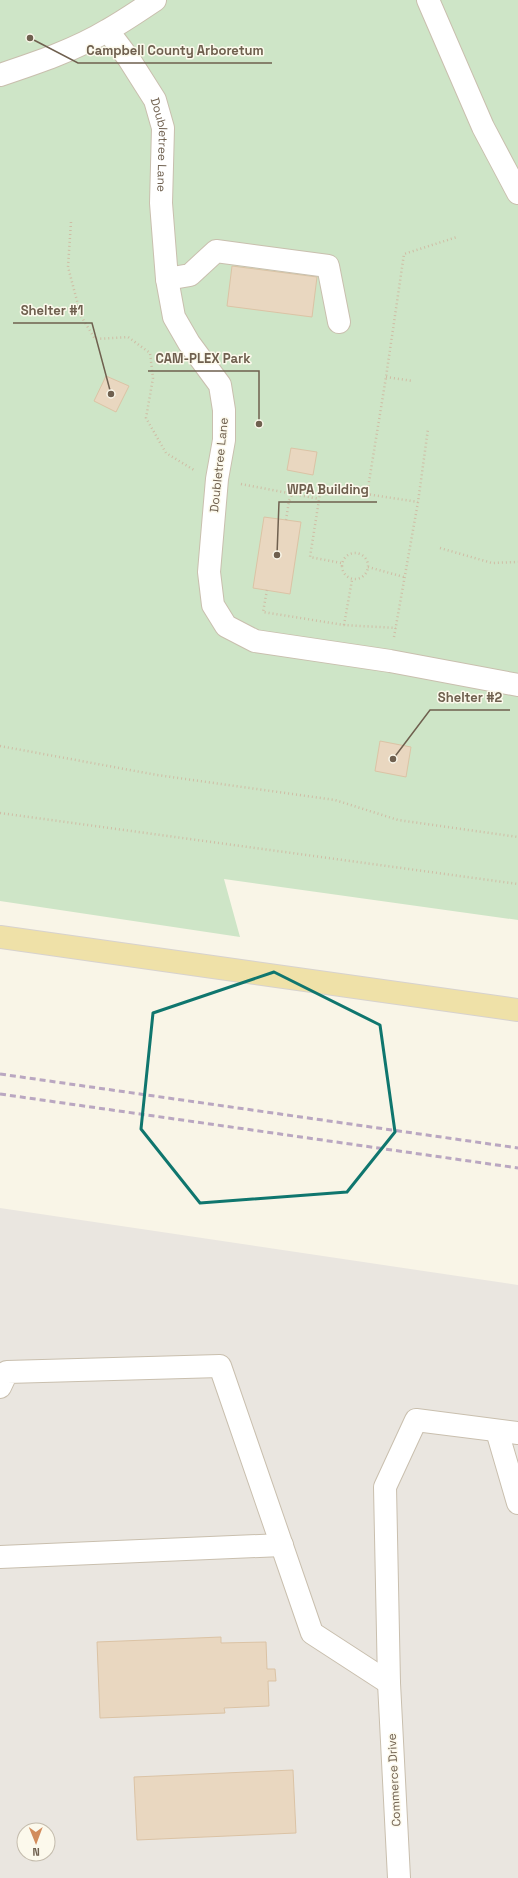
<svg xmlns="http://www.w3.org/2000/svg" width="518" height="1878" viewBox="0 0 518 1878" font-family="'Space Grotesk',sans-serif">
<style>
.industrial{fill:#eae6e0;fill-rule:evenodd}
.green{fill:#cee5c7}
.building{fill:#e9d7c0;stroke:#dbc3a5}
.lines{fill:none;stroke-linecap:round;stroke-linejoin:round}
.minor-casing{stroke:#c9bfae;stroke-width:24}
.major-casing{stroke:#d7d2ce;stroke-width:24}
.path{stroke:#cfbda5;stroke-width:2.5;stroke-dasharray:1 3;stroke-linecap:butt}
.minor{stroke:#fff;stroke-width:22}
.major{stroke:#efe1a8;stroke-width:22}
.rail{stroke:#baa7c1;stroke-width:3;stroke-dasharray:6 4;stroke-linecap:butt}
.marked{fill:none;stroke:#0f766e;stroke-width:3;stroke-linejoin:round}
.labels{text-anchor:middle;stroke-width:3;stroke-linejoin:round;paint-order:stroke}
.street-label{font-size:12px;fill:#6f604f;stroke:#fcf9ec}
.leader{fill:none;stroke:#6f604f;stroke-width:1.5}
.callout-dot{fill:#6f604f;stroke:#fcf9ec;stroke-width:1.5}
.callout-label{font-size:13px;text-anchor:middle;font-weight:bold;fill:#6f604f;stroke:#fcf9ec;stroke-width:3;stroke-linejoin:round;paint-order:stroke}
</style>
<rect width="100%" height="100%" fill="#f9f5e7"/>
<path class="industrial" d="M0 1208 518 1285V1878H0ZM24 1830H48V1854H24Z"/>
<path class="green" d="M0 0H518V920L224 879 240 937 0 901Z"/>
<path class="building" d="M232 266 317 277 312 317 227 306Z
M106 376 129 386 116 412 94 401Z
M291 448 317 452 313 475 287 470Z
M264 517 301 522 290 594 253 588Z
M380 741 411 747 406 777 375 771Z
M221 1637V1643L266 1642 267 1669H275L276 1681H268L269 1706 224 1708 225 1713 100 1718 97 1642Z
M293 1770 296 1833 137 1840 134 1777Z"/>
<g class="lines">
<defs>
<g id="minor">
<path d="M428 0 483 127 518 193"/>
<path id="s1" d="M108 31 129 59 155 100 163 128 161 203 167 279 174 317 189 343 220 385 224 410V440L217 479 209 572 213 605 226 626 255 641 390 661 518 685"/>
<path d="M0 75C36 63 75 50 108 30 124 21 140 10 155 0"/>
<path d="M167 279 190 275 216 251 328 266 339 322"/>
<path d="M0 1387 7 1372 220 1366 312 1633 389 1683"/>
<path d="M497 1431 518 1503"/>
<path d="M0 1557 282 1545"/>
<path d="M399 1878 389 1683 385 1487 416 1420 518 1433"/>
</g>
<path id="major" d="M0 937 518 1010"/>
</defs>
<use href="#minor" class="minor-casing"/>
<use href="#major" class="major-casing"/>
<path class="path" d="M71 222 68 267 81 316 95 339 128 337 150 353 153 378 146 418 166 453 194 470
M386 377 413 381
M241 484 319 499
M367 494 386 377 404 254 457 237
M286 520 289 501 292 495
M440 548 492 563 518 562
M342 566a13 13 0 1 1 26 0a13 13 0 1 1-26 0Z
M341 563 310 557 321 487 418 502
M368 567 404 577
M267 590 263 612 344 625 396 628
M344 625 352 580
M394 637 418 502 428 429
M0 746 157 775 335 800 398 820 518 837
M0 813 518 884"/>
<use href="#minor" class="minor"/>
<use href="#major" class="major"/>
<path class="rail" d="M0 1074 518 1148
M0 1094 518 1168"/>
</g>
<path class="marked" d="M274 972 380 1025 395 1132 347 1192 200 1203 141 1129 153 1013Z"/>
<g class="labels">
<g class="street-label">
<text dy="4" stroke="none"><textPath href="#s1" startOffset="129">Doubletree Lane</textPath></text>
<text transform="translate(219 465) rotate(-84)" y="4">Doubletree Lane</text>
<text transform="translate(394 1780) rotate(-93)" y="4">Commerce Drive</text>
</g>
</g>
<path class="leader" d="M30 38L78 63H272M111 394L92 323H13M259 424L259 371H148M277 555L279 502H377M393 759L430 710H510"/>
<g class="callout-dot">
<circle cx="30" cy="38" r="4"/>
<circle cx="111" cy="394" r="4"/>
<circle cx="259" cy="424" r="4"/>
<circle cx="277" cy="555" r="4"/>
<circle cx="393" cy="759" r="4"/>
</g>
<g class="callout-label">
<text x="175" y="55">Campbell County Arboretum</text>
<text x="52" y="315">Shelter #1</text>
<text x="203" y="363">CAM-PLEX Park</text>
<text x="328" y="494">WPA Building</text>
<text x="470" y="702">Shelter #2</text>
</g>
<g transform="translate(36 1842) rotate(179)"><circle r="19" fill="#fcf9ec" stroke="#c4bcad"/>
<path d="M0-3L7 15L0 10L-7 15Z" fill="#d28c5c"/>
<text y="-6" font-size="11" font-weight="bold" text-anchor="middle" fill="#6f604f">N</text>
</g>
</svg>
